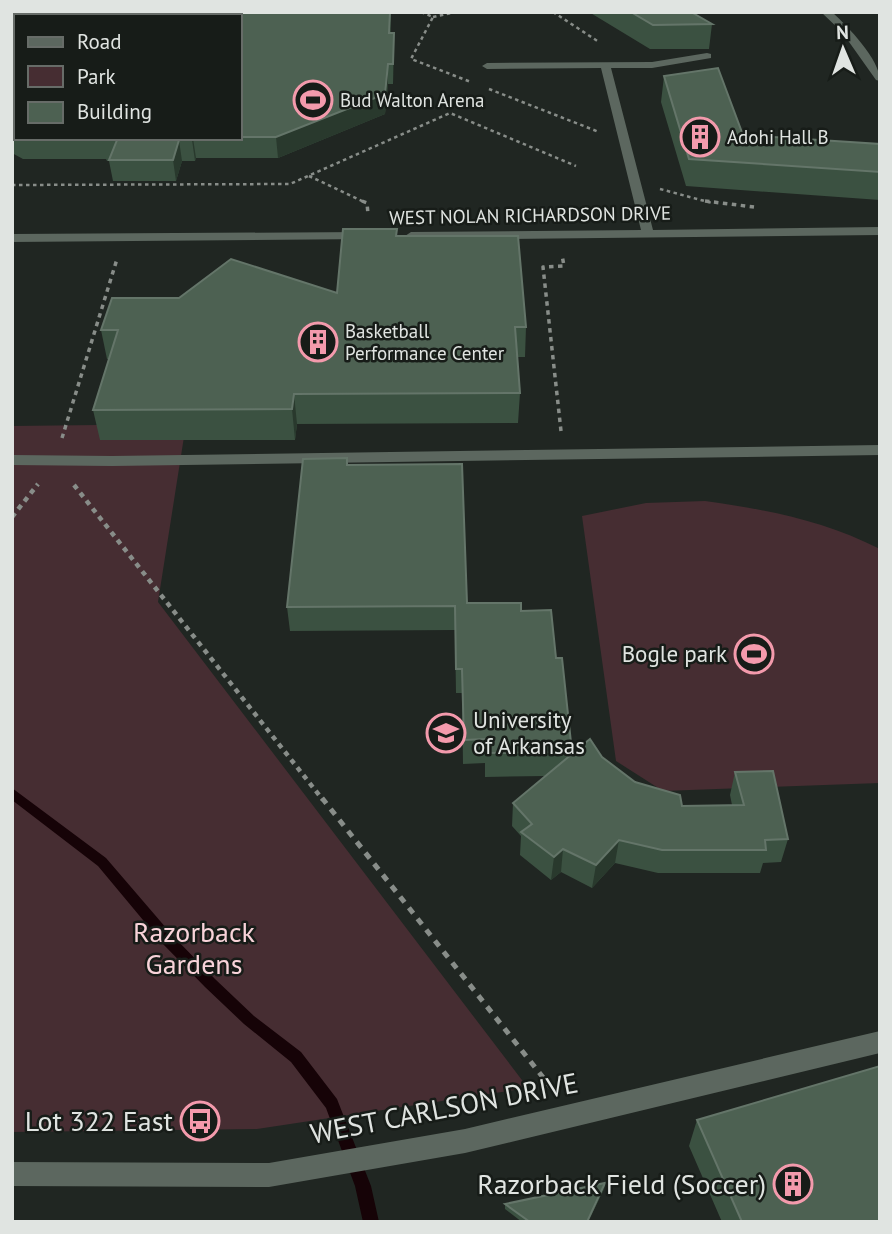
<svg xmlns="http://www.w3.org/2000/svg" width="892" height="1234" viewBox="0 0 892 1234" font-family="'PT Sans',sans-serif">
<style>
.green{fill:#462d32}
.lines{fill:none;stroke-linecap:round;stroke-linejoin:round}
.stream{fill:#160307;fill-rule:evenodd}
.path-far3{stroke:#888d89;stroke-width:2.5;stroke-dasharray:3.5 3.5;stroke-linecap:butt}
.path-far2{stroke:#888d89;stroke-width:3.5;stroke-dasharray:4.5 4.5;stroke-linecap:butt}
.path-far1{stroke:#888d89;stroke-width:4.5;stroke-dasharray:5 5;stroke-linecap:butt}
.path{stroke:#888d89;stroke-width:5;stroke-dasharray:7 7;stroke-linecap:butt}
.minor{fill:#5c675f;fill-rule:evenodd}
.wall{fill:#3b5141;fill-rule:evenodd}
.shaded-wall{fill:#29392d}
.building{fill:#4d6152;stroke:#647569;stroke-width:2}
.labels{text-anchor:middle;stroke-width:5;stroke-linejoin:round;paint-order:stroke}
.far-poi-label{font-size:19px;fill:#e0e4e1;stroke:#171c18;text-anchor:start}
.far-street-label{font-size:19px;fill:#e0e4e1;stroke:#171c18}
.poi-label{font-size:23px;fill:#e0e4e1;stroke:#171c18;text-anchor:end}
.near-park-label{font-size:28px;fill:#f8d3d9;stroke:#171c18}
.near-street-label{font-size:28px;fill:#e0e4e1;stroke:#171c18}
.near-poi-label{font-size:28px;fill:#e0e4e1;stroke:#171c18;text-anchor:end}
</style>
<rect width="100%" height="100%" fill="#202622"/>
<path class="green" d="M186 424 158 602 528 1088 257 1129 12 1132V426Z
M705 501C768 510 822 520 880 549V783L663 791 616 761 582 516 646 503Z"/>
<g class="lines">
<path class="stream" d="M12 788 106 858 173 936 215 979 254 1016 301 1052 337 1099 371 1186 379 1222H363L355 1186 326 1108 291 1062 244 1024 205 987 163 944 98 866 12 800Z"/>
<path class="path-far3" d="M421 12 433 17 411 59 471 82
M553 12 599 42
M433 17 456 12
M489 89 599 132
M309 176 366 203
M12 185 290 184 450 113 576 166
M660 189 712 203"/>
<path class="path-far2" d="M362 201 367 203 368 214
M705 201 754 207
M561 431 543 267 564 266 562 255
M62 438 117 259"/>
<path class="path-far1" d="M74 485 323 800
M12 517 38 484"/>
<path class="path" d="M322 798 553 1090"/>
<path class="minor" d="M821 12H832C848 27 880 59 880 81L876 80 842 32Z
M707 53 711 54V58L652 68H611L653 230 880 227V235L411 240 405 236 411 232 641 230 601 68 487 69 482 66 487 63 652 62Z
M365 232 371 236 369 239 12 242V234Z
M880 445V455L112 466 12 465V455L112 456Z
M880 1031V1053L465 1153 269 1187 12 1186V1162L269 1163 465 1129Z"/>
</g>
<path class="wall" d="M12 12H391V33H394L393 84H388L385 114 278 158H196L195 161H182L176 181H113L109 161H107L106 159H23L12 153ZM16 16H240V138H16Z
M589 12H691L712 24 709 49H650Z
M664 76 743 135 880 144V200L686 186 661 102Z
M337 293 526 327 525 357H517L520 393 518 423 297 424 295 440H100L93 410 109 359H107L101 330 179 298Z
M347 458V465L467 603 521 611 556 658 572 754 602 757 635 782 682 806 732 805 730 795 735 772 788 839 781 862 763 863 760 873H658L615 863 592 888 561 872 551 880 520 855 521 836 512 826 513 803 545 776 485 777V763L463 764 462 693H456L455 630 290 631 287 607Z
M697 1120 880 1222H722L689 1146Z
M605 1183 604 1189 588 1222H522L505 1209V1204Z"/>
<path class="shaded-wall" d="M391 12V28L389 52V33Z
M394 33V52L393 84V64Z
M388 64V84L385 114 278 158 276 137Z
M193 138 196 158 195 161 192 140Z
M179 140 182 161 176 181 173 160Z
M294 394 297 424 295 440 292 409Z
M619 840 615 863 592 888 596 865Z
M563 849 561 872 551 880 554 857Z
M605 1183 604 1189 588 1222H587Z"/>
<path class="building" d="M12 12H390L389 33H394L393 64H388L385 94 276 137H240V16H16V137L12 135Z
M631 12H691L712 24 653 25Z
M718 68 743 135 880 144V172L689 159 664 76Z
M103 138H192V140H179L173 160H109L117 140H103Z
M343 229H397L396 236H518L526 327H515L520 393 294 394 292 409 93 410 118 330H101L112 298H179L231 259 337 293Z
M347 458V465L462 464 467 603H521V611L551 610 556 658H562L572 752 486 753 485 739 464 740 462 669H456L455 606 287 607 303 459Z
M590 739 602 757 635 782 680 795 682 806 744 805 735 772 773 771 788 839 765 840 766 850H662L619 840 596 865 563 849 554 857 521 832 532 824 513 803Z
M880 1066V1222H742L697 1120Z
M605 1183 587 1222H530L505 1204Z"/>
<defs>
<symbol id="stadium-ring" viewBox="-11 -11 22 22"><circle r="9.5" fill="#171c18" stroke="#f39aac" stroke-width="1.5"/><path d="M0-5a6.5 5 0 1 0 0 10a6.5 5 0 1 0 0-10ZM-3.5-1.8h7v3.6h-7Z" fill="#f39aac"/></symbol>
<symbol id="building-ring" viewBox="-11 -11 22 22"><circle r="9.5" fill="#171c18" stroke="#f39aac" stroke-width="1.5"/><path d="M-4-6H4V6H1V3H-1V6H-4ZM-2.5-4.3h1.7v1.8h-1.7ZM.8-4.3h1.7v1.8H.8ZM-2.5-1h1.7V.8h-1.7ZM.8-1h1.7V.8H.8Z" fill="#f39aac"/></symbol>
<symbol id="university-ring" viewBox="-11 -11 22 22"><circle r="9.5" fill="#171c18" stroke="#f39aac" stroke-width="1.5"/><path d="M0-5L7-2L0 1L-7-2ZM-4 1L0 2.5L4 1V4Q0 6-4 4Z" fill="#f39aac"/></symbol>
<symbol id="bus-ring" viewBox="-11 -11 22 22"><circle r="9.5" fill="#171c18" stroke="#f39aac" stroke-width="1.5"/><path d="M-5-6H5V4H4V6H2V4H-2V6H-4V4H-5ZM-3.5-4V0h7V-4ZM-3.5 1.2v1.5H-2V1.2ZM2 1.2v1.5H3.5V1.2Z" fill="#f39aac"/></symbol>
</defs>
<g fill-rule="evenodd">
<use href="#stadium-ring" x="291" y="78" width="44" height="44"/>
<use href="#building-ring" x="678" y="115" width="44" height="44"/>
<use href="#building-ring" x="296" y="320" width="44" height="44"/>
<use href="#stadium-ring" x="732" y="632" width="44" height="44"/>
<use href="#university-ring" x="424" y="711" width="44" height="44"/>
<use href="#bus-ring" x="178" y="1099" width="44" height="44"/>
<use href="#building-ring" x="771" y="1162" width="44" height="44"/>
</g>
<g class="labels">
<g class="far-poi-label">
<text x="340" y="107">Bud Walton Arena</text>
<text x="727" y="144">Adohi Hall B</text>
<text x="345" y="338">Basketball<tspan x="345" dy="22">Performance Center</tspan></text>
</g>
<g class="far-street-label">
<text transform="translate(530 215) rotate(-1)" y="7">WEST NOLAN RICHARDSON DRIVE</text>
</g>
<g class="poi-label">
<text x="727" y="662">Bogle park</text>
<text x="473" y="728" text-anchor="start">University<tspan x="473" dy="26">of Arkansas</tspan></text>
</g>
<g class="near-park-label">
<text x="194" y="942">Razorback<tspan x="194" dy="32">Gardens</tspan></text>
</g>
<g class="near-street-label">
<text transform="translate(444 1108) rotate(-11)" y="10">WEST CARLSON DRIVE</text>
</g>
<g class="near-poi-label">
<text x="173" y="1131">Lot 322 East</text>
<text x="766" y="1194">Razorback Field (Soccer)</text>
</g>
</g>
<rect width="892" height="1234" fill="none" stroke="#e0e4e1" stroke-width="28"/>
<rect x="14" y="14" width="228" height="126" fill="#171c18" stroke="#676c68" stroke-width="2"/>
<rect x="28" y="37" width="35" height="10" fill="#5c675f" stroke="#676c68" stroke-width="2"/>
<text x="77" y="49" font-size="21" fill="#e0e4e1">Road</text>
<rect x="28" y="66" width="35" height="21" fill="#462d32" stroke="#676c68" stroke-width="2"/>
<text x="77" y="84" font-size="21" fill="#e0e4e1">Park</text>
<rect x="28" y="102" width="35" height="21" fill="#4d6152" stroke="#676c68" stroke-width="2"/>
<text x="77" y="119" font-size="21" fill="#e0e4e1">Building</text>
<g transform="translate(843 49) rotate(358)" stroke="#171c18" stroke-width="5" paint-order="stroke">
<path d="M0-5L12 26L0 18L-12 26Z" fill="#e0e4e1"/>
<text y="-10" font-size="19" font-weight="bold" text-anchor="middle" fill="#e0e4e1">N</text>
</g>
</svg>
